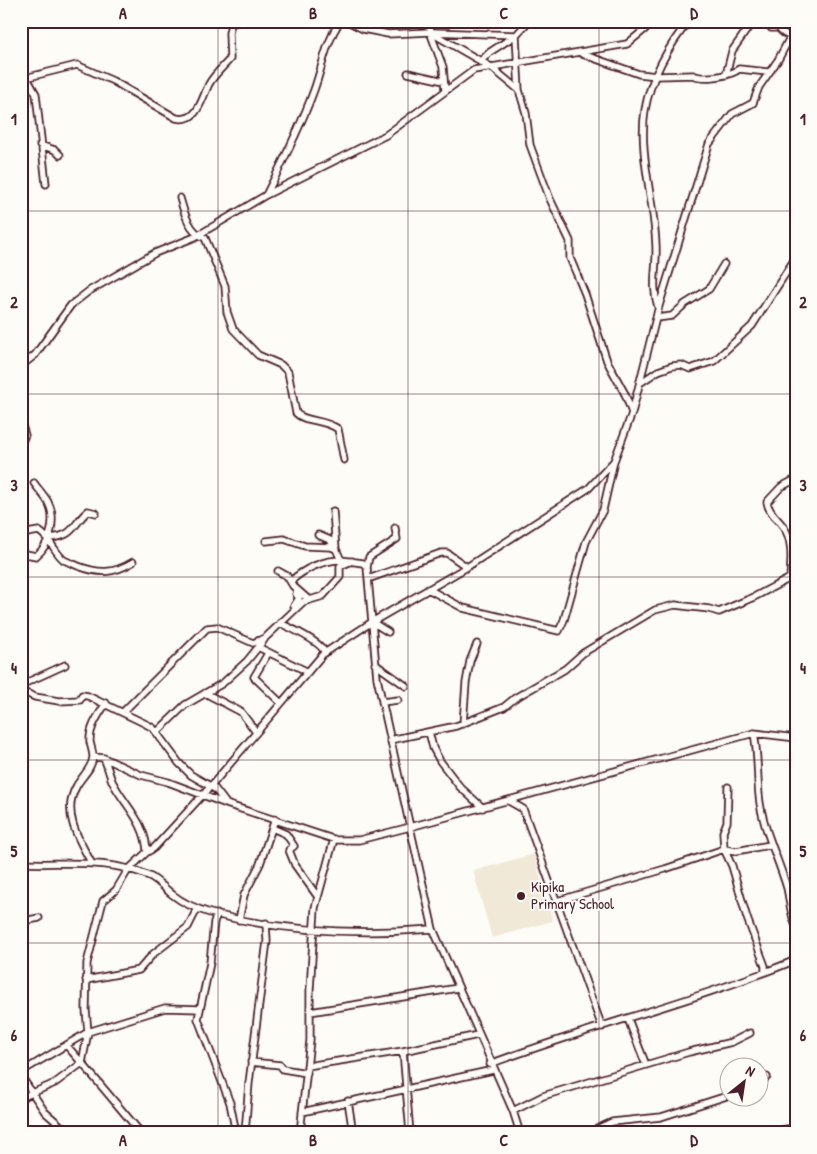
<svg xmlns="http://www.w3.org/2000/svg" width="817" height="1154" viewBox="0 0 817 1154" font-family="'Patrick Hand',sans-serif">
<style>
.built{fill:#f1e9d7}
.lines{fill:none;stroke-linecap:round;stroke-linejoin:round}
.street-casing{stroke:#4a1f2b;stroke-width:9}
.street{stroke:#fdfcf7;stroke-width:5.5}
.grid{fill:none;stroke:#4a1f2b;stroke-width:1;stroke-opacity:0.55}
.poi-dot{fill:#4a1f2b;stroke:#fdfcf7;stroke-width:2}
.labels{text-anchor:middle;stroke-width:4;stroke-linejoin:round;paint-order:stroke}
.poi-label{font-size:15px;fill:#4a1f2b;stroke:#fdfcf7;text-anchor:start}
.neatline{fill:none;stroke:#4a1f2b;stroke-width:2}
.grid-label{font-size:16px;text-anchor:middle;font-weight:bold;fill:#4a1f2b}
</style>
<rect width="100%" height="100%" fill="#fdfcf7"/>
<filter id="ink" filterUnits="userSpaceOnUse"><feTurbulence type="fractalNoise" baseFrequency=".02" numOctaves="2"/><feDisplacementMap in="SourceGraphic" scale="10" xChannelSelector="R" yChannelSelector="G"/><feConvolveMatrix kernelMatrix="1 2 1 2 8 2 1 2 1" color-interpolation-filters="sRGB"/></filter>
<g filter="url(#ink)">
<path class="built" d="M534 854 553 921 492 938 473 871Z"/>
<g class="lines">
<defs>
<path id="street" d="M347 21 363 29 388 34 430 32 491 67 519 90
M431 21 430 32 443 67 445 90
M529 21 516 35 519 90 526 113 530 145 550 199 570 241V258L585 294 607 361 625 394 632 413
M767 21 771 28H779C783 35 788 36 796 34
M433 32 516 35
M789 36 796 60
M582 54 639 74 657 76 693 75C703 80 731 76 739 69L768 72
M480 62 490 52 516 35
M408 73 444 81
M726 75 732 51 751 24
M27 78 36 94 46 184
M21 79 77 65 113 81 176 118C198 123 201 100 209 84 214 75 223 67 230 59L229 33 231 24 240 21
M40 145 55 150 60 155
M266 195C284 160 301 126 314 90 323 65 325 44 340 21
M180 198C184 212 189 232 205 238L225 286 227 312 233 329 258 355 281 365 288 372 296 413C304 422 324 419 338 429L344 460
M658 307C651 286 657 268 656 247 655 202 638 155 645 110 650 79 669 45 689 21
M657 318 672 316 685 304 709 289 724 264
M21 366 35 355 71 305 89 291 155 253 195 237 266 195 386 135 474 70 627 44 655 21
M640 383 658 371 672 366 681 365 690 369 714 361 752 326 796 257
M21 422 25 435 21 444
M333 511 336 549
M21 534 39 531C52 540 54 552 64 560 68 562 74 564 78 566 100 574 113 574 133 562
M318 535 330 540 336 549
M50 538C75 536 72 525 88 511L96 513
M266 541 284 539 305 546 331 547 336 549 341 560 363 563 367 567
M21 558 26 554 36 556C50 545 57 519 48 502 44 495 38 489 34 483
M278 571 287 576 293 586 309 600
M790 578C791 563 793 545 786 531 781 520 769 515 767 502L781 487 796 479
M368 579 441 553H447L467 567
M291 581C304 569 323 560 341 560L342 563
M428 589 463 608 559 631 564 620 586 542 603 510 614 461
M294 606 299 598 296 594 297 590
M372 622 388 632
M280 623C291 628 322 642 325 653
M258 647 308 672
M270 653 267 655 254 677 281 703
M375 664 406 686
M21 685 65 665
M21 691 35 697 59 701 80 700 82 695 88 696 146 724 153 728 179 763 191 775 215 789 225 802
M205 693 241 712 256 732
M382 702 398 700
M123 712 207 628 217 627 253 643 265 638 303 602 323 596 340 577V566L352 561
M463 724 466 683 470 661 477 644
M157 732 185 705 223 683 247 661 264 640
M429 732 433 748 440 761 460 787 483 808
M754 733C758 754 757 774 759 795 762 828 778 857 787 888 790 901 790 913 796 926
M390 740 456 726 504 707 515 698 565 669 583 653 655 610 675 605 709 609 719 612 754 597 796 575
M93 757 104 758 141 775 168 782 229 805 336 840H359L410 827 377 678 367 567 369 557 397 539 395 528
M104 758C107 765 109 773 112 781 124 805 146 822 147 852
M728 787 727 822 723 832 724 849 732 866 747 918 765 966V972
M509 801 523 809 602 1027
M272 828 286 834 294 846 289 850 295 865 318 897
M91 862C78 839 62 812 76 787 81 777 92 769 93 757 93 752 91 747 90 742 89 727 99 715 106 703
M21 863C64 865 108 858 149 876 158 880 165 889 173 895 183 903 197 909 210 913 284 932 357 935 433 929
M557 901 665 869 724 849 736 851 770 845
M217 914 214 922 210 963 198 1019 230 1103 236 1133
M239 920 244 895 260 864 275 819
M21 925 29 920 39 918
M86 980 139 970 153 954 188 927 197 909
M310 1012 458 988
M628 1019 646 1065
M403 1051 410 1133
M251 1062 280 1065 283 1069 307 1073
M490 1064C591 1026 696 1001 796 960
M307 1066 403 1051 478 1035
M21 1072 88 1032 86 1010 87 963 103 901 116 890 128 870 147 852 154 848 211 786 323 654 372 622 467 567 589 488 614 461 632 413 659 306 709 144 732 114 753 103 759 87 778 60 796 26
M21 1076 45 1112 69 1133
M760 1081 767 1077
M21 1098 55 1083 82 1063 67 1046
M348 1101 353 1133
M513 1111 543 1096 689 1052 732 1042 750 1033
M302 1112 493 1070
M141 1133 82 1063 88 1032 165 1008 200 1009
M245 1133 249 1083 267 941 266 923
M300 1133 310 1040V990L315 908 334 839
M520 1133 513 1111 433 929 410 827 754 733 796 738
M588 1133 612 1122 661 1117 730 1095
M770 1133 787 1129 796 1131"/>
</defs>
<use href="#street" class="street-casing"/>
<use href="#street" class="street"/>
</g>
</g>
<path class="grid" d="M218 21V1133M408 21V1133M599 21V1133M21 211H796M21 394H796M21 577H796M21 760H796M21 943H796"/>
<circle class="poi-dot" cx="521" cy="896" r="5"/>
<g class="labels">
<g class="poi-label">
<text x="531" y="892">Kipika<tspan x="531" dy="17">Primary School</tspan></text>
</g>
</g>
<rect width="817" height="1154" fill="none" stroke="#fdfcf7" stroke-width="55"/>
<g transform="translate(744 1082) rotate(30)"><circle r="24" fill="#fdfcf7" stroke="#b5a4a5"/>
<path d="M0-4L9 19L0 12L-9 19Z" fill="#4a1f2b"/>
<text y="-8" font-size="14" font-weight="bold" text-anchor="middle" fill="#4a1f2b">N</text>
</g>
<rect x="28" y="28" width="762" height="1098" class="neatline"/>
<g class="grid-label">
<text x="123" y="19">A</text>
<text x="313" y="19">B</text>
<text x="504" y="19">C</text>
<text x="694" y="19">D</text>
<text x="14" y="125">1</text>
<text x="803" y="125">1</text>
<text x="14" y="308">2</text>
<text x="803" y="308">2</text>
<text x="14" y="491">3</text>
<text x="803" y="491">3</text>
<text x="14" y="674">4</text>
<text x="803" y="674">4</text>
<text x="14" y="857">5</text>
<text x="803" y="857">5</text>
<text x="14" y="1041">6</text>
<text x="803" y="1041">6</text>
<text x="123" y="1146">A</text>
<text x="313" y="1146">B</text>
<text x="504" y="1146">C</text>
<text x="694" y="1146">D</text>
</g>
</svg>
